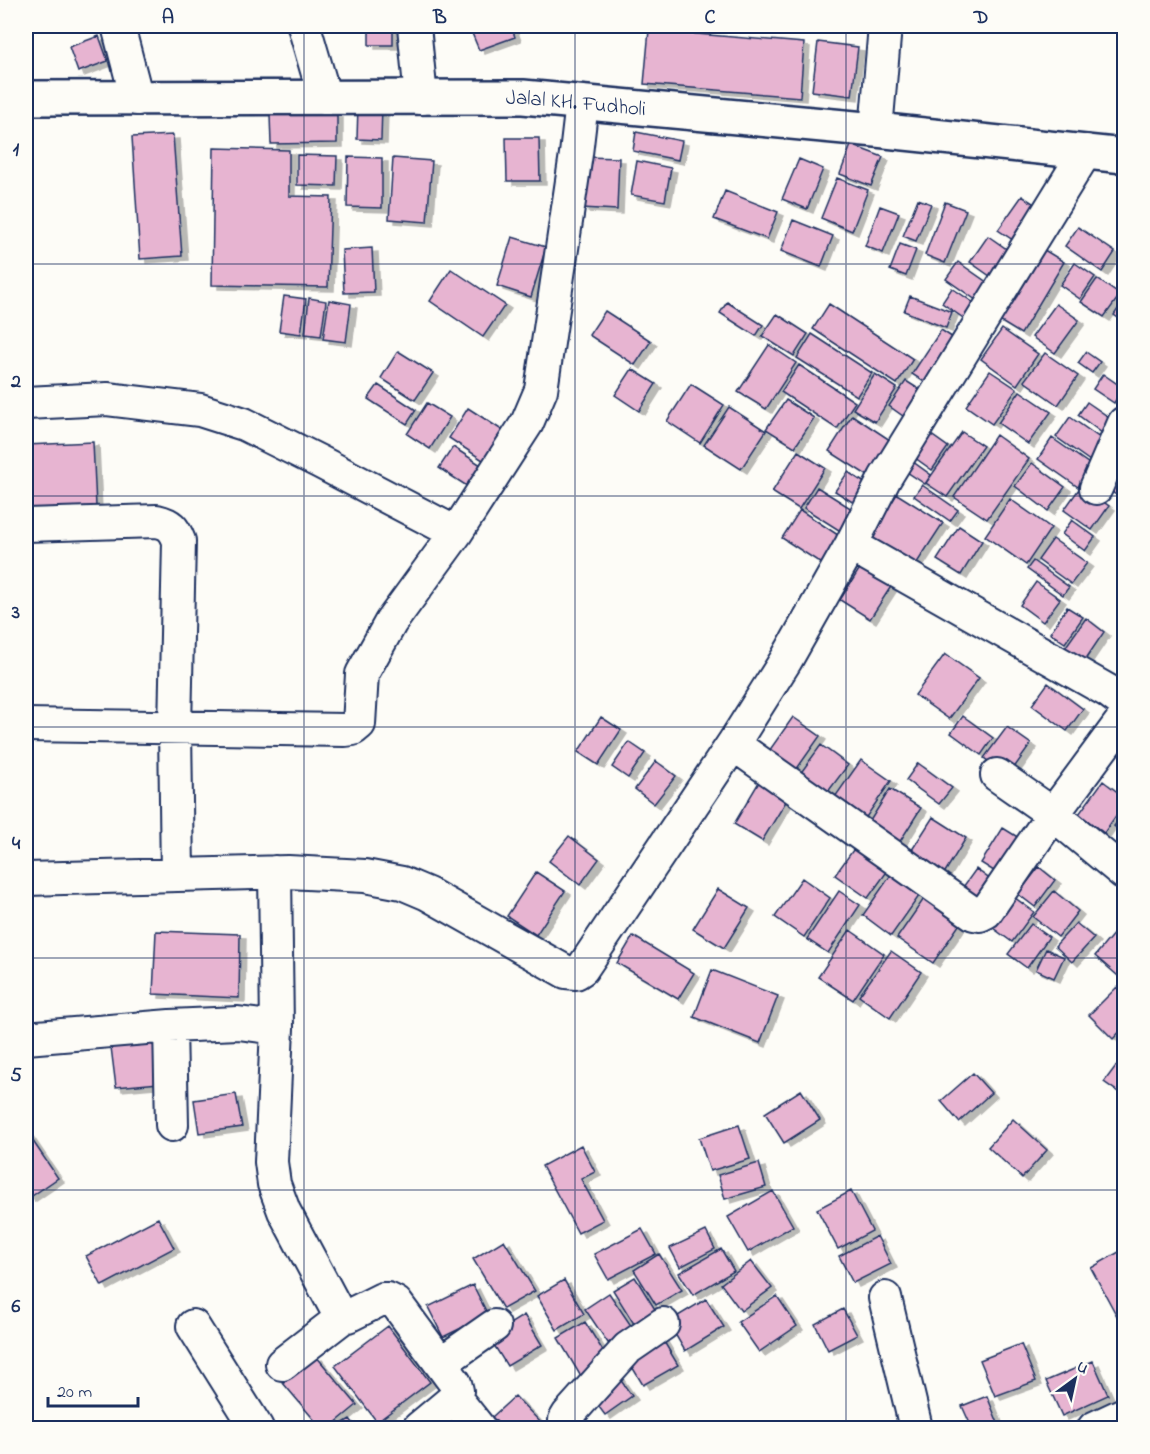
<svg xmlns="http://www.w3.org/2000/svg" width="1150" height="1454" viewBox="0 0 1150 1454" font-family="'Indie Flower',sans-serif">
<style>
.building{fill:#e7b4d1;stroke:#1b2f5e;stroke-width:1.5;filter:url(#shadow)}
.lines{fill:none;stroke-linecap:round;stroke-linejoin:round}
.minor-casing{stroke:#1b2f5e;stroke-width:36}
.secondary-casing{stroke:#1b2f5e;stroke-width:38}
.minor{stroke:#fdfcf7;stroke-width:32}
.secondary{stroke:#fdfcf7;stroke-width:33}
.grid{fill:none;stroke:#1b2f5e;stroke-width:1.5;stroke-opacity:0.55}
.labels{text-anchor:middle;stroke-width:6;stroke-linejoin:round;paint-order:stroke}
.street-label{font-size:21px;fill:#1b2f5e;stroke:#fdfcf7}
.neatline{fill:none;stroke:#1b2f5e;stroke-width:2}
.grid-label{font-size:20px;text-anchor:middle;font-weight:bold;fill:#1b2f5e}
</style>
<defs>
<filter id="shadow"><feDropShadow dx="6" dy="4" stdDeviation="0" flood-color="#0004"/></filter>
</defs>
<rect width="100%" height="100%" fill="#fdfcf7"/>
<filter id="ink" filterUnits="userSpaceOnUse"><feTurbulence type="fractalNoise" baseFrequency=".0167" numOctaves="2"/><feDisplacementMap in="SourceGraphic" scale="12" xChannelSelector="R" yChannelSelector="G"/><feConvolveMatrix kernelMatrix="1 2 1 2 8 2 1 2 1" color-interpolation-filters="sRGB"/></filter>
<g filter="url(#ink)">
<path class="building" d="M369 26H393V45H369Z
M469 26H511L515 37 479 50Z
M649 30 804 43 800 97 644 84Z
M99 36 108 61 78 72 69 47Z
M818 42 858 47 852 96 812 91Z
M358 106 382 107 381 140 357 139Z
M337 114V143L271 144 270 115Z
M636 132 682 141 678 160 633 151Z
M173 135 182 256 140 259 132 137Z
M506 138H539L540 181H507Z
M851 145 883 157 871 186 840 174Z
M214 148 289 150V196L331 197 328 287 212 285Z
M297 155 337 156 336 186 297 185Z
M348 157 382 158V208L347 207Z
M584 157 619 158 617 210 582 208Z
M393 158 432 161 427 222 389 219Z
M799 159 823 169 807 209 782 199Z
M637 161 671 168 665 201 631 195Z
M837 178 868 190 852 231 821 218Z
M725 191 778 212 767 239 714 219Z
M1022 196 1045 211 1022 246 998 230Z
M918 199 931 204 916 241 903 236Z
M945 202 966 210 945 263 925 255Z
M880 206 899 213 883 253 865 246Z
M793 220 833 236 821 267 781 251Z
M1078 227 1115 252 1102 272 1065 246Z
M988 236 1015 255 997 281 970 262Z
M512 237 546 247 531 297 497 286Z
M900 244 916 250 906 276 890 270Z
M372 248 374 292 344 293 342 250Z
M1041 248 1064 262 1021 334 998 320Z
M958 262 998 290 986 307 946 279Z
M1075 263 1095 277 1080 299 1060 285Z
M451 269 505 305 483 337 430 301Z
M1097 279 1120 295 1104 317 1081 302Z
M952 288 987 312 976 327 942 303Z
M284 296 306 299 301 334 279 331Z
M910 296 952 312 946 328 904 311Z
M309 298 326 301 321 336 305 334Z
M329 300 351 304 346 342 323 339Z
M1124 300V322L1114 315Z
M727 302 763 325 756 336 720 313Z
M829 304 913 359 897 384 813 329Z
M1056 304 1079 320 1055 353 1032 337Z
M605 311 651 341 635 365 589 335Z
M777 314 808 334 794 356 762 336Z
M1002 329 1038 354 1017 385 981 359Z
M941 330 964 345 935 389 912 374Z
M812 334 872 373 857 396 797 358Z
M769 345 796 363 766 409 738 392Z
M398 351 433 373 415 400 381 378Z
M1086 352 1100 362 1092 373 1078 363Z
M1045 353 1078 376 1058 405 1024 381Z
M799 365 855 402 837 429 781 392Z
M632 369 656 384 639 411 615 395Z
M990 371 1017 389 992 424 966 406Z
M875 374 897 388 875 422 853 409Z
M1103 374 1123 388 1114 403 1093 389Z
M906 381 928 395 910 421 889 406Z
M691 384 724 405 700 443 667 421Z
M378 385 416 410 407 424 368 399Z
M1020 391 1051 412 1028 444 998 423Z
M786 400 814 418 795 447 766 429Z
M1087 402 1120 425 1110 439 1078 415Z
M427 403 450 417 430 449 407 434Z
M729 407 766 431 741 469 704 445Z
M468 408 511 436 492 466 449 438Z
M852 415 899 446 876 481 829 451Z
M1070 417 1104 441 1090 461 1056 437Z
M920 427 948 447 932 470 904 450Z
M962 432 983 446 947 497 926 483Z
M996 435 1029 459 987 519 954 497Z
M1052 438 1092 466 1078 487 1038 459Z
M93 442 96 506 26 510V445Z
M453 447 484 467 470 488 439 468Z
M798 451 825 468 799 509 772 492Z
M902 454 931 475 925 484 895 464Z
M1032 463 1065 487 1048 511 1015 486Z
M848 472 877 491 865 510 835 491Z
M1124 472V501L1111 491Z
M922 485 958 510 950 521 914 496Z
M1081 486 1109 506 1092 530 1064 510Z
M817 487 863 516 850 537 804 508Z
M897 494 943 523 909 575 864 546Z
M1010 499 1051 528 1026 565 985 536Z
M800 510 847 541 830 569 782 538Z
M1072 520 1095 537 1085 551 1062 534Z
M959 526 982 541 961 575 937 560Z
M1053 539 1087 563 1071 584 1038 560Z
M1033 561 1069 587 1063 595 1027 569Z
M862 565 892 585 870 619 840 600Z
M1036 582 1060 599 1043 622 1020 605Z
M1067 607 1083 617 1065 643 1050 633Z
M1086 618 1104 632 1081 666 1062 652Z
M945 654 979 678 949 719 915 695Z
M1048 683 1083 709 1067 731 1032 705Z
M963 716 993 738 981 755 951 733Z
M601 717 621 730 598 765 578 752Z
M793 717 820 736 796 770 769 751Z
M1007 727 1031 744 1008 776 984 758Z
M629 742 645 753 628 778 612 767Z
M821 745 848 765 824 797 797 778Z
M861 760 891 781 860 826 830 804Z
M656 761 676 776 654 804 635 789Z
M918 763 952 788 939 804 906 780Z
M762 777 790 795 762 841 734 824Z
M1103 781 1124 797V804L1104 833 1079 814Z
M890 789 921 808 899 843 868 824Z
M1124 813V834L1114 826Z
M933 817 966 838 942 877 908 856Z
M1003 828 1024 841 1002 876 981 863Z
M569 836 599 859 580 885 549 861Z
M861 839 894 862 868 898 835 875Z
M1039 867 1055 880 1035 907 1018 894Z
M895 869 924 889 891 936 863 915Z
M976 869 996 884 978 908 958 894Z
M536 872 565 891 536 935 507 916Z
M802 878 830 898 804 937 775 917Z
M718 889 749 908 724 948 693 929Z
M930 890 966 915 933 963 897 938Z
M839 891 860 905 828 953 807 939Z
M1054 891 1078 911 1058 937 1033 917Z
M1011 895 1034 912 1012 942 989 925Z
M1124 921V981L1095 956Z
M1076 923 1094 938 1072 962 1055 946Z
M1031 924 1049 937 1027 968 1008 954Z
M850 930 884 954 853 1000 818 977Z
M156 931 240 934 239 998 153 994Z
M633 936 694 973 678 999 617 963Z
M1046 949 1064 957 1054 978 1036 970Z
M891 951 921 972 890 1018 859 996Z
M712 970 778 996 760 1043 694 1017Z
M1117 987 1124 995V1027L1113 1039 1089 1015Z
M154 1042 159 1083 116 1087 111 1047Z
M1124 1055V1096L1104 1082Z
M973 1073 991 1093 959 1122 941 1101Z
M801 1090 820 1120 784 1143 765 1113Z
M236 1094 242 1127 199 1133 194 1100Z
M1013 1119 1047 1150 1022 1178 988 1147Z
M739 1125 750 1159 710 1171 699 1138Z
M26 1131 58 1178 29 1198 26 1193Z
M581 1145 595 1172 581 1179 603 1220 578 1233 542 1166Z
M759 1163 766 1187 725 1199 718 1175Z
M773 1191 793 1226 748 1252 728 1217Z
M851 1191 872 1231 838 1249 817 1209Z
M158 1218 174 1248 102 1286 86 1256Z
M642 1229 656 1254 608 1279 594 1254Z
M706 1231 715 1249 680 1267 670 1248Z
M877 1236 891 1264 853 1283 839 1256Z
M504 1240 535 1291 503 1309 473 1259Z
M721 1249 734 1271 693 1295 679 1273Z
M1124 1249V1329L1091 1268Z
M659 1254 682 1290 656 1305 634 1270Z
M751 1261 772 1288 741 1311 721 1284Z
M635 1277 661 1319 639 1332 613 1290Z
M564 1280 584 1314 557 1330 537 1296Z
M473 1285 488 1315 443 1337 428 1307Z
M609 1293 632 1327 608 1343 585 1309Z
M777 1296 797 1326 759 1352 738 1322Z
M706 1299 724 1327 685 1351 668 1322Z
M843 1309 857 1335 828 1350 815 1324Z
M524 1315 542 1345 507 1366 489 1337Z
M585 1322 608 1359 580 1375 558 1338Z
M388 1326 430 1382 377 1422 335 1366Z
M660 1335 678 1365 643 1385 625 1355Z
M1021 1344 1036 1381 995 1396 980 1360Z
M316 1356 357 1405 329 1428H321L283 1383Z
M1093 1361 1108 1395 1062 1416 1046 1381Z
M617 1375 632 1396 605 1415 590 1395Z
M515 1396 546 1428H503L492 1417Z
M987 1396 1000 1428H972L962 1406Z
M350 1419 357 1428H335Z"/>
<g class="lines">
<defs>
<path id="minor" d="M118 26 137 99
M304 26 325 98
M414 26 421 98
M876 130 885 26
M26 403 107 399 200 410 244 424 320 462 456 533
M1096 488 1124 423
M26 525 157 521C170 524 174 528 179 541L175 728 177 875
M851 545 1108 691 1124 703
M26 725 345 730 353 729 359 724 362 674 391 622 456 533 527 423 541 390 576 154 582 103
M733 744 974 914 980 915 986 912 1053 814 1124 718
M997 775 1053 814 1124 873
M275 872 277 1028 271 1162 274 1184 284 1211 339 1314 348 1316 382 1299H388L396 1303 455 1383 457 1391 455 1398 419 1428
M26 879 288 872 365 876 402 883 428 894 566 972 576 973 582 969 733 744 786 660 851 545 885 478 1086 151
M170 1026 172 1125
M26 1038 170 1026 238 1023 277 1028
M885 1298 916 1428
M193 1326 257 1428
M441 1363 494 1326
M282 1364 343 1317
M455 1398 479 1428
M565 1428V1420L568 1415 628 1348 663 1324
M1094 1428 1124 1414"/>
<g id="secondary">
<path id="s1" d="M26 98 523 97 876 130 1124 156"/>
</g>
</defs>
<use href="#minor" class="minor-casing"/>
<use href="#secondary" class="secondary-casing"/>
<use href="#minor" class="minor"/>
<use href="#secondary" class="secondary"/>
</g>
</g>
<path class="grid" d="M304 26V1428M575 26V1428M846 26V1428M26 264H1124M26 496H1124M26 727H1124M26 958H1124M26 1190H1124"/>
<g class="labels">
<g class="street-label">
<text dy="7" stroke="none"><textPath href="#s1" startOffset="550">Jalal KH. Fudholi</textPath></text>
</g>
</g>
<rect width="1150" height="1454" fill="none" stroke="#fdfcf7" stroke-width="66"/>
<g transform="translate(1075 1379) rotate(33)" stroke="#fdfcf7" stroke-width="4.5" paint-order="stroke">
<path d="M0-4.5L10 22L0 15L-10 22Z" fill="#1b2f5e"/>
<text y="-9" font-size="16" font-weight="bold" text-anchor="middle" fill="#1b2f5e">U</text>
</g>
<path d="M48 1397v9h90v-9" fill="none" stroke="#1b2f5e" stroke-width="3"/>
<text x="57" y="1397" font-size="18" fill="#1b2f5e" stroke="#fdfcf7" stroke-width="4.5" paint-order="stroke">20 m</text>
<rect x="33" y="33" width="1084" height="1388" class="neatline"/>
<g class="grid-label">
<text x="168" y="23">A</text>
<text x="440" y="23">B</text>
<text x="710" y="23">C</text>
<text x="981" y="23">D</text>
<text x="16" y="155">1</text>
<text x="16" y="387">2</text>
<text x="16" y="618">3</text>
<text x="16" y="849">4</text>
<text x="16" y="1081">5</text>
<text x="16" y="1312">6</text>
</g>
</svg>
